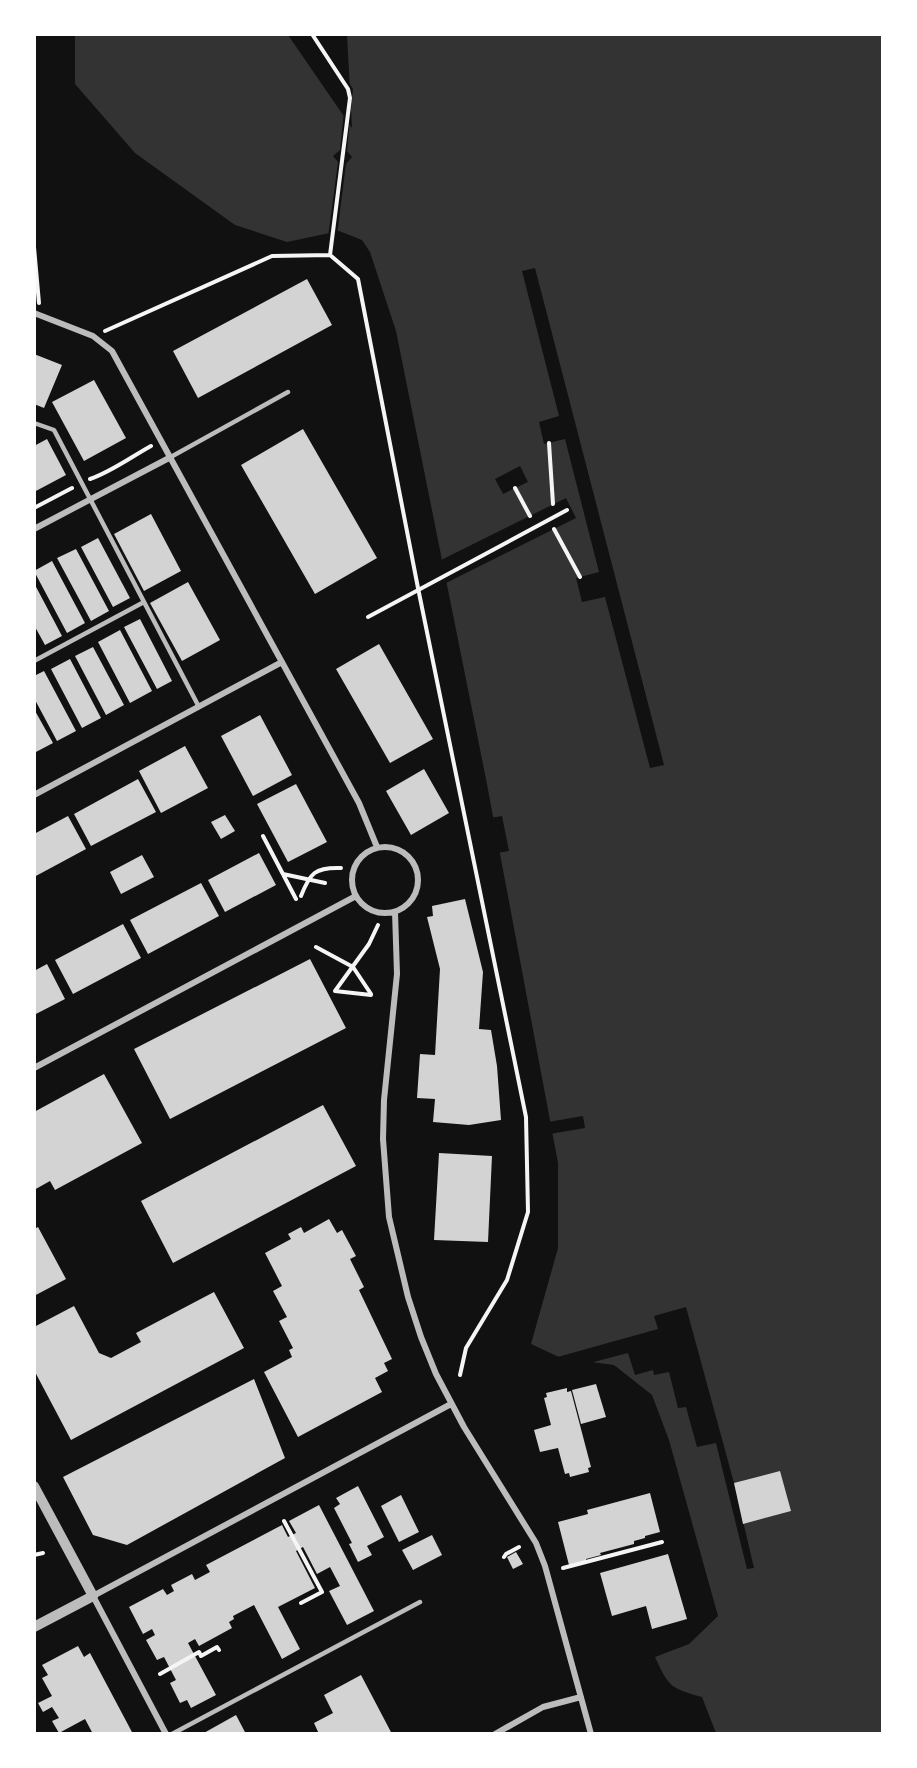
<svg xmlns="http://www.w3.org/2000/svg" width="917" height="1768" viewBox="0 0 917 1768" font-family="'Exo 2',sans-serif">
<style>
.water{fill:#333}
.pier{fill:#111}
.building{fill:#d3d3d3}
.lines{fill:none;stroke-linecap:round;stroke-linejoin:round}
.path{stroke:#f5f5f5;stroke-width:4}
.service{stroke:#bcbcbc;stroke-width:4.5}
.minor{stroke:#bcbcbc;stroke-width:6}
.tertiary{stroke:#bcbcbc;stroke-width:10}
</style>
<rect width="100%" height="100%" fill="#111"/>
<path class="water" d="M75 35H288L352 128 347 35H882V1733H716L702 1697C670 1688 669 1687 655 1657L689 1644 718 1616 669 1440 652 1395 614 1365 561 1358 531 1344 558 1248V1163L486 779 396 331 370 252 362 240 339 231 287 242 235 225 135 153 75 84Z"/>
<path class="pier" d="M347 80 353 89 347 151 352 157 346 164 337 235 328 237 338 162 333 156 340 150 344 111 349 118Z
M535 268 664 765 650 768 605 597 582 602 576 578 599 572 565 439 544 444 539 422 559 416 522 271Z
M520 466 528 482 503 494 495 479Z
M566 498 576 518 444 584 439 561Z
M502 816 509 851 497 853 490 818Z
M583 1116 585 1128 550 1134 548 1122Z
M686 1307 734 1483 754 1568 747 1569 716 1443 697 1447 686 1407 678 1408 669 1372 654 1375 653 1370 635 1375 628 1353 586 1364 561 1361 554 1358 658 1329 654 1316Z"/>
<path class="building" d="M307 279 332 325 198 398 173 351Z
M34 354 62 365 44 408 34 404Z
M94 380 126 438 84 461 52 402Z
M303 429 377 558 315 594 241 465Z
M47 439 66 475 34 492V446Z
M151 514 181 571 144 591 114 534Z
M98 538 130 598 113 607 81 547Z
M76 549 109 611 91 621 57 558Z
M52 561 85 623 67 633 34 571Z
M188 582 220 640 182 661 150 603Z
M34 583 62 636 45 645 34 625Z
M140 619 172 681 157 689 124 627Z
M120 630 152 691 130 703 98 642Z
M379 644 433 739 390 763 336 669Z
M93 647 124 705 106 715 75 656Z
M70 659 101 718 82 728 51 669Z
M44 671 76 731 57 741 34 698V676Z
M34 709 53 743 34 753Z
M260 715 292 775 253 796 221 736Z
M185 746 208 788 161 813 139 771Z
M424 769 449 813 411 835 386 791Z
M138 779 156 812 91 846 74 814Z
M296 784 327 842 288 862 257 804Z
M225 815 235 831 221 839 211 822Z
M68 816 86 849 34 877V834Z
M259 853 276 885 225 912 208 880Z
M142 855 154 877 121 894 110 872Z
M201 883 219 916 148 954 130 920Z
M465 899 483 972 479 1029 491 1030 497 1066 501 1120 469 1125 433 1122 435 1099 417 1098 420 1054 435 1055 440 969 427 917 433 916 432 906Z
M123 924 141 958 73 994 55 960Z
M310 959 346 1028 170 1119 134 1049Z
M47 964 65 999 34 1015V971Z
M104 1074 142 1143 55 1190 50 1181 34 1190V1112Z
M323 1105 356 1166 173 1263 141 1201Z
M439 1153 492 1156 488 1242 434 1240Z
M329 1219 337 1233 342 1230 356 1256 350 1259 364 1287 359 1290 392 1359 384 1363 388 1371 375 1378 382 1392 298 1437 264 1372 292 1357 289 1350 293 1348 279 1321 287 1317 273 1291 282 1286 265 1253 291 1239 288 1234 301 1227 304 1233Z
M38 1227 66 1279 34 1296V1229Z
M214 1292 244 1348 71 1440 34 1370V1327L74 1306 99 1353 111 1358 141 1342 136 1333Z
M254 1379 285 1458 127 1545 93 1535 63 1477Z
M596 1384 606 1417 581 1424 572 1390Z
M567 1388V1392L571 1391 591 1467 588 1468 589 1472 570 1477 569 1473 565 1474 558 1448 540 1452 534 1430 551 1425 544 1398 547 1397 546 1393Z
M780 1471 791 1511 743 1524 734 1483Z
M358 1486 384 1537 367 1546 372 1555 358 1562 349 1544 352 1543 334 1508 340 1504 336 1498Z
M650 1493 660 1532 645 1536V1538L634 1541V1544L600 1553 601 1555 586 1559V1561L569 1565 558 1522 588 1514 587 1510Z
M401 1495 419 1532 399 1542 381 1506Z
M319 1505 374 1611 347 1625 329 1591 340 1586 330 1567 317 1574 303 1547 296 1551 315 1588 278 1607 300 1649 282 1659 254 1605 233 1616 234 1619 229 1622 232 1628 199 1646 195 1639 188 1643 216 1695 191 1708 187 1700 180 1703 170 1683 176 1680 164 1657 157 1660 146 1640 155 1635 152 1629 143 1634 129 1607 163 1589 167 1595 174 1591 171 1585 192 1574 195 1580 210 1572 206 1565 282 1525 288 1537 296 1533 289 1521Z
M432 1535 442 1555 413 1570 402 1550Z
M516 1552 523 1564 513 1569 507 1557Z
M668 1554 687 1619 652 1629 646 1606 612 1616 600 1573Z
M78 1646 84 1657 90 1653 133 1734H93L85 1719 59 1733 52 1721 59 1718 52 1707 43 1712 38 1703 52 1696 42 1678 48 1675 42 1665Z
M361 1675 392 1734H319L314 1723 333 1713 324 1695Z
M236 1715 246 1734H202Z"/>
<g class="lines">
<path class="path" d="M312 34 348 89 350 98 330 255
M34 247 39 303
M105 331 272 256 330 255 358 279 418 588 526 1117 528 1212 507 1280 466 1348 460 1375
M549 443 553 504
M90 479C111 472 131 457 151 446
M515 488 530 516
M34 508 72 488
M554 529 580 577
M368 617 567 510
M263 836 296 899
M283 874 325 883
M301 896C310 873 315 867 341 868
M316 947 353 967 371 994
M371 995 335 991 369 944 378 925
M284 1521 322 1592 301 1603
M34 1555 43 1553
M504 1557 506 1554 519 1547
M563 1568 662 1542
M160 1674 199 1652 201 1656 217 1647 219 1650"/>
<path class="service" d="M34 423 54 430 199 707
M169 458 288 392
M34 661 144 602
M172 1734 420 1602"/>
<path class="minor" d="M34 313 93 336 112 351 330 750 359 803 377 847
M34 529 169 458
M34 795 282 662
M352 880a33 33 0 1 1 66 0a33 33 0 1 1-66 0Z
M395 912 397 974 384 1100 383 1139 389 1217 408 1297 421 1337 436 1374 464 1427 536 1543 545 1566 591 1734
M34 1068 356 896
M166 1734 93 1596 451 1404
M495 1734 543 1707 581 1697"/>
<path class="tertiary" d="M34 1486 93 1596 34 1627"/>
</g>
<rect width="917" height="1768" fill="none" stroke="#ffffff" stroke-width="72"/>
</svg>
